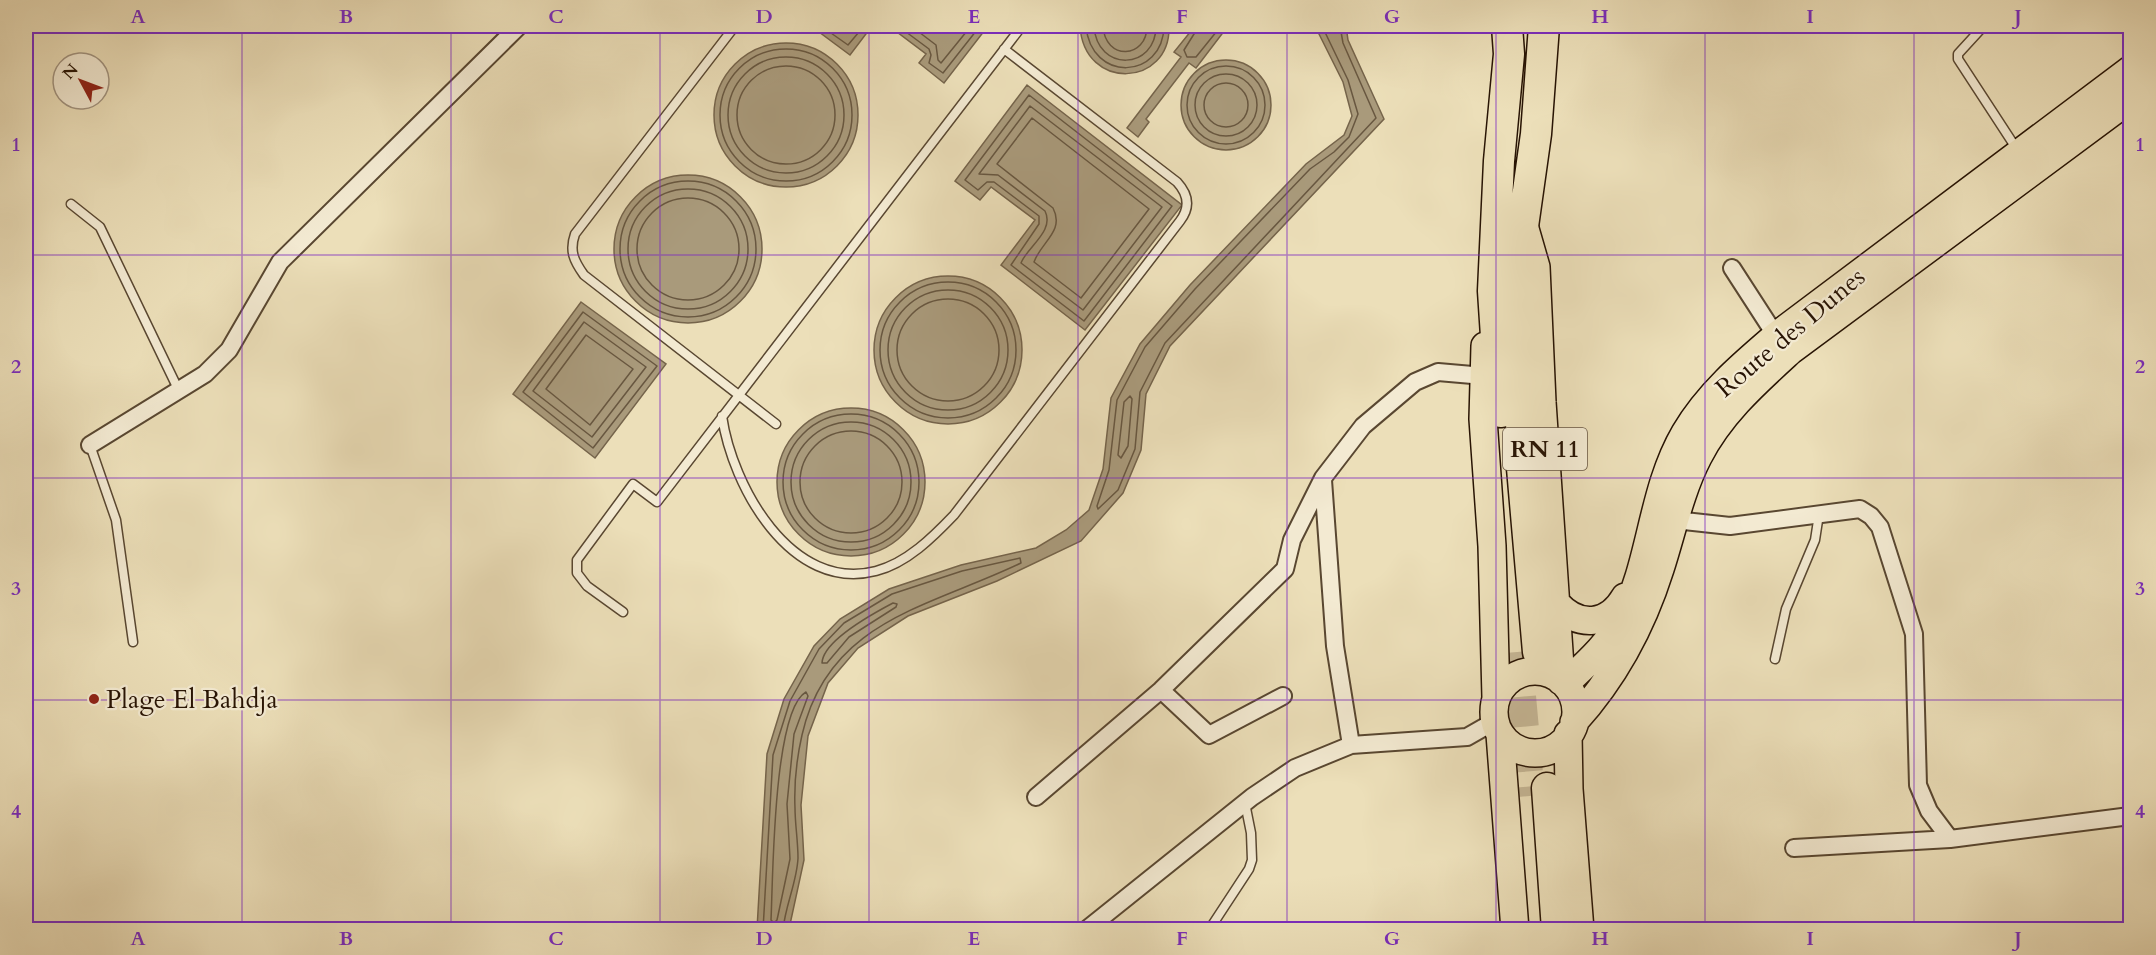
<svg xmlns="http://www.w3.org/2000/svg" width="2156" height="955" viewBox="0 0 2156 955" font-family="Cardo,serif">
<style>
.water{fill:#a99a7b;stroke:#75644b;stroke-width:1.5}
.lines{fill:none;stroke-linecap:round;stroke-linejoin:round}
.shore{stroke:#685740;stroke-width:1.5}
.highway-tunnel{stroke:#c5b695;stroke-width:30;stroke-dasharray:30 15;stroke-linecap:butt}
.lane-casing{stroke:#594731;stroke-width:11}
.street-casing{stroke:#594731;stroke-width:20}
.primary-casing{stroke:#281404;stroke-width:30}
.highway-casing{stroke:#281404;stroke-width:33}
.lane{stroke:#f3ead2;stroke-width:8}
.street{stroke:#f3ead2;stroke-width:16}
.primary{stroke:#ecdfb9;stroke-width:27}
.highway{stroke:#ecdfb9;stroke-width:30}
.grid{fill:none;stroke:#7b2cbf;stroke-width:1.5;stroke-opacity:0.55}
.poi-dot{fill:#8f2418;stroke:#f3ead2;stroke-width:2}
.labels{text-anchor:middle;stroke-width:4.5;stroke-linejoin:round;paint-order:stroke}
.shield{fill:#f3ead2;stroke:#655442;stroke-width:1.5}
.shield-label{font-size:24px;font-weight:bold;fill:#281404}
.street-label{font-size:26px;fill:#281404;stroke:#f3ead2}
.poi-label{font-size:26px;fill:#281404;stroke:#f3ead2;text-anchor:start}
.neatline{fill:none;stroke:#7b2cbf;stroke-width:2}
.grid-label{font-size:20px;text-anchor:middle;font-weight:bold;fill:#7b2cbf}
</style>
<rect width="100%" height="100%" fill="#ecdfb9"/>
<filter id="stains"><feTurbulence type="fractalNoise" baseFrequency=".00333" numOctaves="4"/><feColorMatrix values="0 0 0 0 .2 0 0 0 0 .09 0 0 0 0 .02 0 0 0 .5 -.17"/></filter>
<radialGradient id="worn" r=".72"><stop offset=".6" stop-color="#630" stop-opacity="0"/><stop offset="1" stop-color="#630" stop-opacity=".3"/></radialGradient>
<path class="water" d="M811 26H872L850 55Z
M889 26H988L944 83 919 63 926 54Z
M1080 26H1169C1171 87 1084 92 1080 26Z
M1195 26H1228L1196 68 1189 63 1146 119 1149 122 1138 137 1127 128 1181 57 1174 52Z
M1315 26H1346L1348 40 1384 119 1170 346 1146 394 1141 450 1123 493 1081 541 997 581 908 616 858 648 828 683 808 736 801 805 804 860 789 929H757L767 754 784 699 814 646 840 619 889 589 961 565 1036 548 1066 530 1089 510 1103 469 1111 398 1140 344 1190 285 1306 164 1344 135 1352 116 1343 82Z
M714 115a72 72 0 1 1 144 0a72 72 0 1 1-144 0Z
M1181 105a45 45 0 1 1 90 0a45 45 0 1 1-90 0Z
M1027 85 1182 205 1085 330 1001 265 1035 220 991 187 980 200 955 181Z
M614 249a74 74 0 1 1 148 0a74 74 0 1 1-148 0Z
M874 350a74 74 0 1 1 148 0a74 74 0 1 1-148 0Z
M581 302 666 364 595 458 513 394Z
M777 482a74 74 0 1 1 148 0a74 74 0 1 1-148 0Z"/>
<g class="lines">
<path class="shore" d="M821 26 848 45 864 26
M898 26 929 49 931 55 929 63 943 73 980 26
M911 26 936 45 938 60 941 63 971 26
M1086 26C1091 83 1163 80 1164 26
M1094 26C1097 73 1156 70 1156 26
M1103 26C1105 61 1147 59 1147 26
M1199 26 1184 50 1187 57H1196L1221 26
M1322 26 1348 80 1358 114 1349 137 1334 152 1310 169 1195 289 1145 347 1117 400 1109 470 1097 506 1098 509 1118 490 1135 449 1140 392 1165 343 1376 118 1343 43 1340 26
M720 115a66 66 0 1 1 132 0a66 66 0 1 1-132 0Z
M728 115a58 58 0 1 1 116 0a58 58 0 1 1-116 0Z
M737 115a49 49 0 1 1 98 0a49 49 0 1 1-98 0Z
M1187 105a39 39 0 1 1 78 0a39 39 0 1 1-78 0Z
M1195 105a31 31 0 1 1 62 0a31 31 0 1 1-62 0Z
M1204 105a22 22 0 1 1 44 0a22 22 0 1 1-44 0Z
M1029 95 1172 206 1084 321 1011 265 1039 224V216L994 182H987L978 190 965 180Z
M1030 106 1162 207 1083 310 1021 263C1027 247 1055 231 1045 211L998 175 979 174Z
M1032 118 1149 209 1081 298 1034 262C1041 242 1065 231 1053 208L997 164Z
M620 249a68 68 0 1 1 136 0a68 68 0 1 1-136 0Z
M628 249a60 60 0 1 1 120 0a60 60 0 1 1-120 0Z
M637 249a51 51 0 1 1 102 0a51 51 0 1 1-102 0Z
M880 350a68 68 0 1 1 136 0a68 68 0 1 1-136 0Z
M888 350a60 60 0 1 1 120 0a60 60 0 1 1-120 0Z
M897 350a51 51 0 1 1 102 0a51 51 0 1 1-102 0Z
M583 312 657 366 593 448 523 392Z
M584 322 646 367 592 437 533 391Z
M586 335 633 369 590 425 546 389Z
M1130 396 1132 399 1128 446 1121 458 1118 455 1124 402Z
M783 482a68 68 0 1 1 136 0a68 68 0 1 1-136 0Z
M791 482a60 60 0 1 1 120 0a60 60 0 1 1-120 0Z
M800 482a51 51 0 1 1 102 0a51 51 0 1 1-102 0Z
M893 603 897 604 896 607 849 637 827 663H822C823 640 874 613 893 603Z
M806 692 808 696 794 734 787 804 790 859 777 920 774 923 771 920C773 880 773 710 806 692Z
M763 930 773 755 790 701 819 649 844 623 892 594 962 571 1020 558 1021 563C930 607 828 620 802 735 797 757 794 785 795 808 795 824 798 841 798 858 797 882 785 906 783 930"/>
<path class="highway-tunnel" d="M1517 652 1530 796"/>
<defs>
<path id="lane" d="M735 26 575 234C569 251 574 261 584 275L776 424
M1980 30 1958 54V59L2018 151
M71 204 100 227 179 391
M722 416C732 486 791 593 876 571 907 563 933 537 954 515L1180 221C1190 208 1189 195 1177 182L1004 49
M90 445 116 520 133 642
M623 612 587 586 577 573V560L633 484 657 502 1022 26
M1775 659 1786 609 1815 540 1819 514
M1209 930 1249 869 1252 860 1251 833 1245 803"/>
<path id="street" d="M1732 268 1776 336
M90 445 205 374 229 350 280 262 519 26
M1323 480 1335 646 1351 745
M1675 520 1730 526 1860 509 1871 516 1880 527 1914 634 1918 785 1929 811 1950 839
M1161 690 1209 735 1283 696
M1036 797 1161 690 1285 569 1292 540 1323 478 1363 426 1415 382 1438 372 1484 376
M1794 848 1950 839 2130 816
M1086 930 1252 797 1295 768 1351 745 1467 737 1495 721"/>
<path id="primary" d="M1523 222 1536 267 1542 402 1561 681
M1485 346 1483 419 1492 546 1496 698
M1557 604C1579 628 1608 626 1625 597
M1494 712a41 41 0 1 1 82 0a41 41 0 1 1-82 0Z
M1565 684C1586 664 1608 645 1622 619 1652 563 1651 491 1685 433 1708 394 1742 365 1776 336L2130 70
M1574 722C1614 678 1642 626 1660 569 1672 532 1680 492 1698 457 1720 414 1755 383 1790 351L2130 99
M1500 734 1515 930
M1568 734 1569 789 1580 930"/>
<path id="highway" d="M1501 412 1493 291 1499 161 1509 54 1507 26
M1538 652 1522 468 1518 262 1536 134 1544 26
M1547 788 1557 930"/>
</defs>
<use href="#lane" class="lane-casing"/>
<use href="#street" class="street-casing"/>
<use href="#primary" class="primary-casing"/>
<use href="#highway" class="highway-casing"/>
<use href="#lane" class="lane"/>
<use href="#street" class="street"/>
<use href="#primary" class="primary"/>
<use href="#highway" class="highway"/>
</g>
<path class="grid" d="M242 26V930M451 26V930M660 26V930M869 26V930M1078 26V930M1287 26V930M1496 26V930M1705 26V930M1914 26V930M26 255H2130M26 478H2130M26 700H2130"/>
<circle class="poi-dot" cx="94" cy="699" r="6"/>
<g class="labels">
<rect class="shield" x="1503" y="428" width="84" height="42" rx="4.5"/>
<g class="shield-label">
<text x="1545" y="457">RN 11</text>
</g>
<g class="street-label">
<text transform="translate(1790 332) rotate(-40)" y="9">Route des Dunes</text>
</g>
<g class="poi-label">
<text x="106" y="708">Plage El Bahdja</text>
</g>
</g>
<rect width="2156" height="955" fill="none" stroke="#ecdfb9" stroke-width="66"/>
<g transform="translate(81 81) rotate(311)"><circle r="28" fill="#f3ead2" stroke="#a29480" stroke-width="1.5"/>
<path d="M0-4.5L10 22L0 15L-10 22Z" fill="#8f2418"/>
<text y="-9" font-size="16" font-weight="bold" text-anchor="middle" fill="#281404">N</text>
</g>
<rect x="33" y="33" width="2090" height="889" class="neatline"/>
<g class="grid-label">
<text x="138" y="23">A</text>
<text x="346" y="23">B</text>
<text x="556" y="23">C</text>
<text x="764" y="23">D</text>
<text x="974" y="23">E</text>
<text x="1182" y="23">F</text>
<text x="1392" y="23">G</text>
<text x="1600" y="23">H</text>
<text x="1810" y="23">I</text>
<text x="2018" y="23">J</text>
<text x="16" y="151">1</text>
<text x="2140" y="151">1</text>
<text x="16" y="373">2</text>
<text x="2140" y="373">2</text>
<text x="16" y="595">3</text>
<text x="2140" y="595">3</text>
<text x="16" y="818">4</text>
<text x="2140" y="818">4</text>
<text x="138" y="945">A</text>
<text x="346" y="945">B</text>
<text x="556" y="945">C</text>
<text x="764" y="945">D</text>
<text x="974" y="945">E</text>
<text x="1182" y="945">F</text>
<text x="1392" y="945">G</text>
<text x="1600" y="945">H</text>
<text x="1810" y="945">I</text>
<text x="2018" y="945">J</text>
</g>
<rect width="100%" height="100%" filter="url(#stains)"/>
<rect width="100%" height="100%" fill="url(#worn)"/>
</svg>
